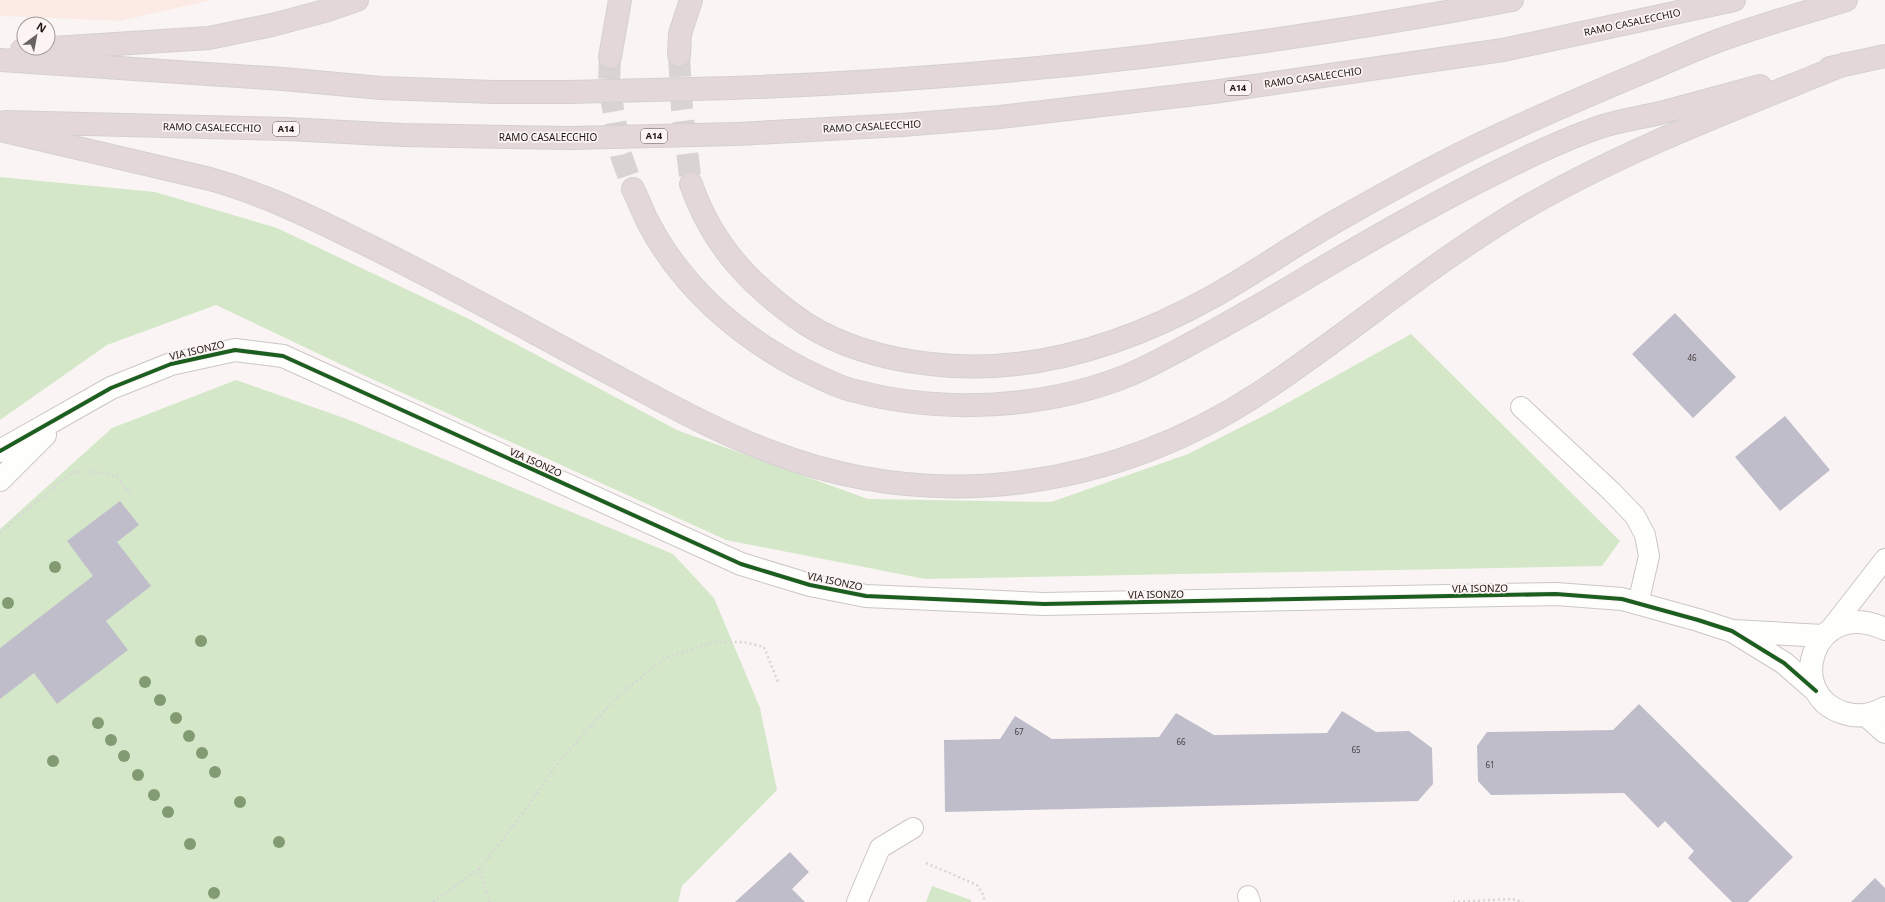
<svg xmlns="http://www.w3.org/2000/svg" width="1885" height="902" viewBox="0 0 1885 902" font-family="'Noto Sans',sans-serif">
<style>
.built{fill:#fcebe5}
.green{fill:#d4e8c9}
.building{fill:#c0bdcb}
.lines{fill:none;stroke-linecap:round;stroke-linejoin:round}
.motorway-tunnel{stroke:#d9d3d2;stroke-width:22;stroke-dasharray:22 11;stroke-linecap:butt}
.service-casing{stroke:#ccc7c5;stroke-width:22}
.minor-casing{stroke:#ccc7c5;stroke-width:24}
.motorway-casing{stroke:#d4d1d0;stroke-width:24}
.path{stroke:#d8d6d5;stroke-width:2.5;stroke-dasharray:2 3;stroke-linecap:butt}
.service{stroke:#fefefd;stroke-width:20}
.minor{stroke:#fefefd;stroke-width:22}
.motorway{stroke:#e4d7da;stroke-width:22}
.motorway-bridge-casing{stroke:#d4d1d0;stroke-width:24;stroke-linecap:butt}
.motorway-bridge{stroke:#e4d7da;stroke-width:22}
.cycleway-casing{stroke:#fcf4f2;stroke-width:6}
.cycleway{stroke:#1b5e20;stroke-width:4}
.tree{fill:#839b73}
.labels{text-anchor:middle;stroke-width:3.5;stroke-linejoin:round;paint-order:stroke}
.number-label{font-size:8px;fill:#443f40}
.shield{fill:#fcf4f2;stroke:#5e5855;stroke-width:1}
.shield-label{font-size:9px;font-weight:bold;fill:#1b1512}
.street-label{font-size:10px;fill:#1b1512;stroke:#fcf4f2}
</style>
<rect width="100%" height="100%" fill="#faf5f4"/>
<path class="built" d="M0 0H212L120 21 0 16Z"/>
<path class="green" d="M0 177 155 192 277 228 467 318 677 430 868 499 1051 502 1188 454 1269 413 1411 334 1620 541 1602 566 925 579 726 540 361 374 216 305 107 345 0 420Z
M236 380 347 419 673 554 714 598 760 708 777 790 682 886 678 902H0V529L112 428Z
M932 886 971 900V902H926Z"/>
<path class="building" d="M1675 313 1736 377 1693 418 1632 354Z
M1785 416 1830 470 1780 511 1735 457Z
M120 501 139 525 117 542 151 586 106 621 128 650 57 704 34 673 0 699V648L93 576 67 541Z
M1639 704 1793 857 1748 902H1732L1688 858 1694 851 1665 821 1658 828 1624 793 1491 795 1478 781 1477 746 1487 732 1613 730Z
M1342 711 1376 732 1409 731 1432 748 1433 784 1418 801 945 812 944 740 1000 739 1015 716 1052 739 1159 737 1176 713 1214 735 1327 733Z
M790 852 809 872 792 889 805 902H735Z
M1875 878 1885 888V902H1851Z"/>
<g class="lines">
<path class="motorway-tunnel" d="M679 55 682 109 691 184
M610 57 609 85 621 155 633 189"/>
<defs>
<path id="service" d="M1521 407 1612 492 1635 516 1645 535 1649 556 1638 604
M1829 631 1885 559
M1248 896 1250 902
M857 902 880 848 913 828"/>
<path id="minor" d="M0 451 111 388 171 364 235 350 283 356 741 564 810 585 866 596 1044 604 1556 594 1622 599 1698 620 1732 631 1784 663 1816 691
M0 480 45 435
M1885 629C1813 595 1783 695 1844 713 1859 718 1872 715 1885 708
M1733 631 1823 636
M1867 716 1885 732"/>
<path id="motorway" d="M22 50 209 38 272 25 325 11 357 0
M679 55 680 34 691 0
M610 57 620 0
M0 60 283 79 381 88 494 92H568
M1830 68 1885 56
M732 88C993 79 1255 49 1512 0
M5 122 287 129 402 135 571 138
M0 130 210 179C260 193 307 215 353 238 443 281 530 331 619 378 669 405 720 433 774 453 938 515 1115 488 1261 392 1349 334 1430 264 1521 210 1624 150 1735 109 1845 64
M737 134 902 125 1000 117 1213 92 1503 50 1734 0
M691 184C712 246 753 288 806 324 844 348 886 359 930 364 1030 376 1128 344 1214 296 1256 272 1296 244 1338 220 1382 195 1427 170 1472 148 1527 121 1584 97 1641 73 1667 62 1693 50 1720 40 1761 25 1804 13 1846 0
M633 189C639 201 643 213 649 224 683 288 739 336 802 369 819 377 837 387 855 391 942 414 1045 409 1129 375 1154 364 1179 350 1203 337 1241 316 1278 295 1316 272 1375 237 1435 203 1497 172 1529 156 1563 140 1597 128 1617 121 1639 118 1660 113 1693 104 1727 95 1760 86"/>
</defs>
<use href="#service" class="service-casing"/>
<use href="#minor" class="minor-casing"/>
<use href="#motorway" class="motorway-casing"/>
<path class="path" d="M0 533 72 472H100L117 477 131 495
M926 863 977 885 984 896V902
M479 869 524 812 560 760 617 697 665 658 712 642H743L764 647 778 682
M433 902 479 869 490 902
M1453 902 1512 899 1523 902"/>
<use href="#service" class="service"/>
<use href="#minor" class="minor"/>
<use href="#motorway" class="motorway"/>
<defs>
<path id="motorway-bridge" d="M568 92 732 88
M571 138 737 134"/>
</defs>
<use href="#motorway-bridge" class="motorway-bridge-casing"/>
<use href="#motorway-bridge" class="motorway-bridge"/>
<defs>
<path id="cycleway" d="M0 451 111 388 171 364 235 350 283 356 741 564 810 585 866 596 1044 604 1556 594 1622 599 1698 620 1732 631 1784 663 1816 691"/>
</defs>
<use href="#cycleway" class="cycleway-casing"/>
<use href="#cycleway" class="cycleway"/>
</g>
<g class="tree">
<circle cx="55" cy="567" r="6"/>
<circle cx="8" cy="603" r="6"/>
<circle cx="201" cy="641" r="6"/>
<circle cx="145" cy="682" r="6"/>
<circle cx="160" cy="700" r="6"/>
<circle cx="176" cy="718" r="6"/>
<circle cx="98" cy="723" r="6"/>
<circle cx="189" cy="736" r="6"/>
<circle cx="111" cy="740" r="6"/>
<circle cx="202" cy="753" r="6"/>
<circle cx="124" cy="756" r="6"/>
<circle cx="53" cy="761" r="6"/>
<circle cx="215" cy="772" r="6"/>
<circle cx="138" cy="775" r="6"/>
<circle cx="154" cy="795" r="6"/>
<circle cx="240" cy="802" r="6"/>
<circle cx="168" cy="812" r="6"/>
<circle cx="279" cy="842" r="6"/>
<circle cx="190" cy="844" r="6"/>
<circle cx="214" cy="893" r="6"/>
</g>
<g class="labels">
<g class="number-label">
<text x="1692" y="361">46</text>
<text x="1019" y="735">67</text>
<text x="1181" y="745">66</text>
<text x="1356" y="753">65</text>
<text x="1490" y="768">61</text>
</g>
<g class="shield">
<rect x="1225" y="81" width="26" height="14" rx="3"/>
<rect x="273" y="122" width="26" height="14" rx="3"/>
<rect x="641" y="129" width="26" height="14" rx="3"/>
</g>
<g class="shield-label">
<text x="1238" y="91">A14</text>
<text x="286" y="132">A14</text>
<text x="654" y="139">A14</text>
</g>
<g class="street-label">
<text transform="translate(1632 22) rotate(-12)" y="4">RAMO CASALECCHIO</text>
<text transform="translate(1313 77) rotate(-8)" y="4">RAMO CASALECCHIO</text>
<text transform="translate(872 126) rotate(-3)" y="4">RAMO CASALECCHIO</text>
<text transform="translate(212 127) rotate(1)" y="4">RAMO CASALECCHIO</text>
<text x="548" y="141">RAMO CASALECCHIO</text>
<text transform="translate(197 350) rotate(-13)" y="4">VIA ISONZO</text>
<text transform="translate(536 462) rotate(24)" y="4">VIA ISONZO</text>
<text transform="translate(835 581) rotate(12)" y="4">VIA ISONZO</text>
<text transform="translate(1480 588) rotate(-1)" y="4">VIA ISONZO</text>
<text transform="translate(1156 594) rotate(-1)" y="4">VIA ISONZO</text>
</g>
</g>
<g transform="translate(36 36) rotate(32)"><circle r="19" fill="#fcf4f2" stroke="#a29b98"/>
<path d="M0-3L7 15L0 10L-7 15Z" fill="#696361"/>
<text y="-6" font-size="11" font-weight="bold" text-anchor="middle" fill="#1b1512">N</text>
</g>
</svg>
